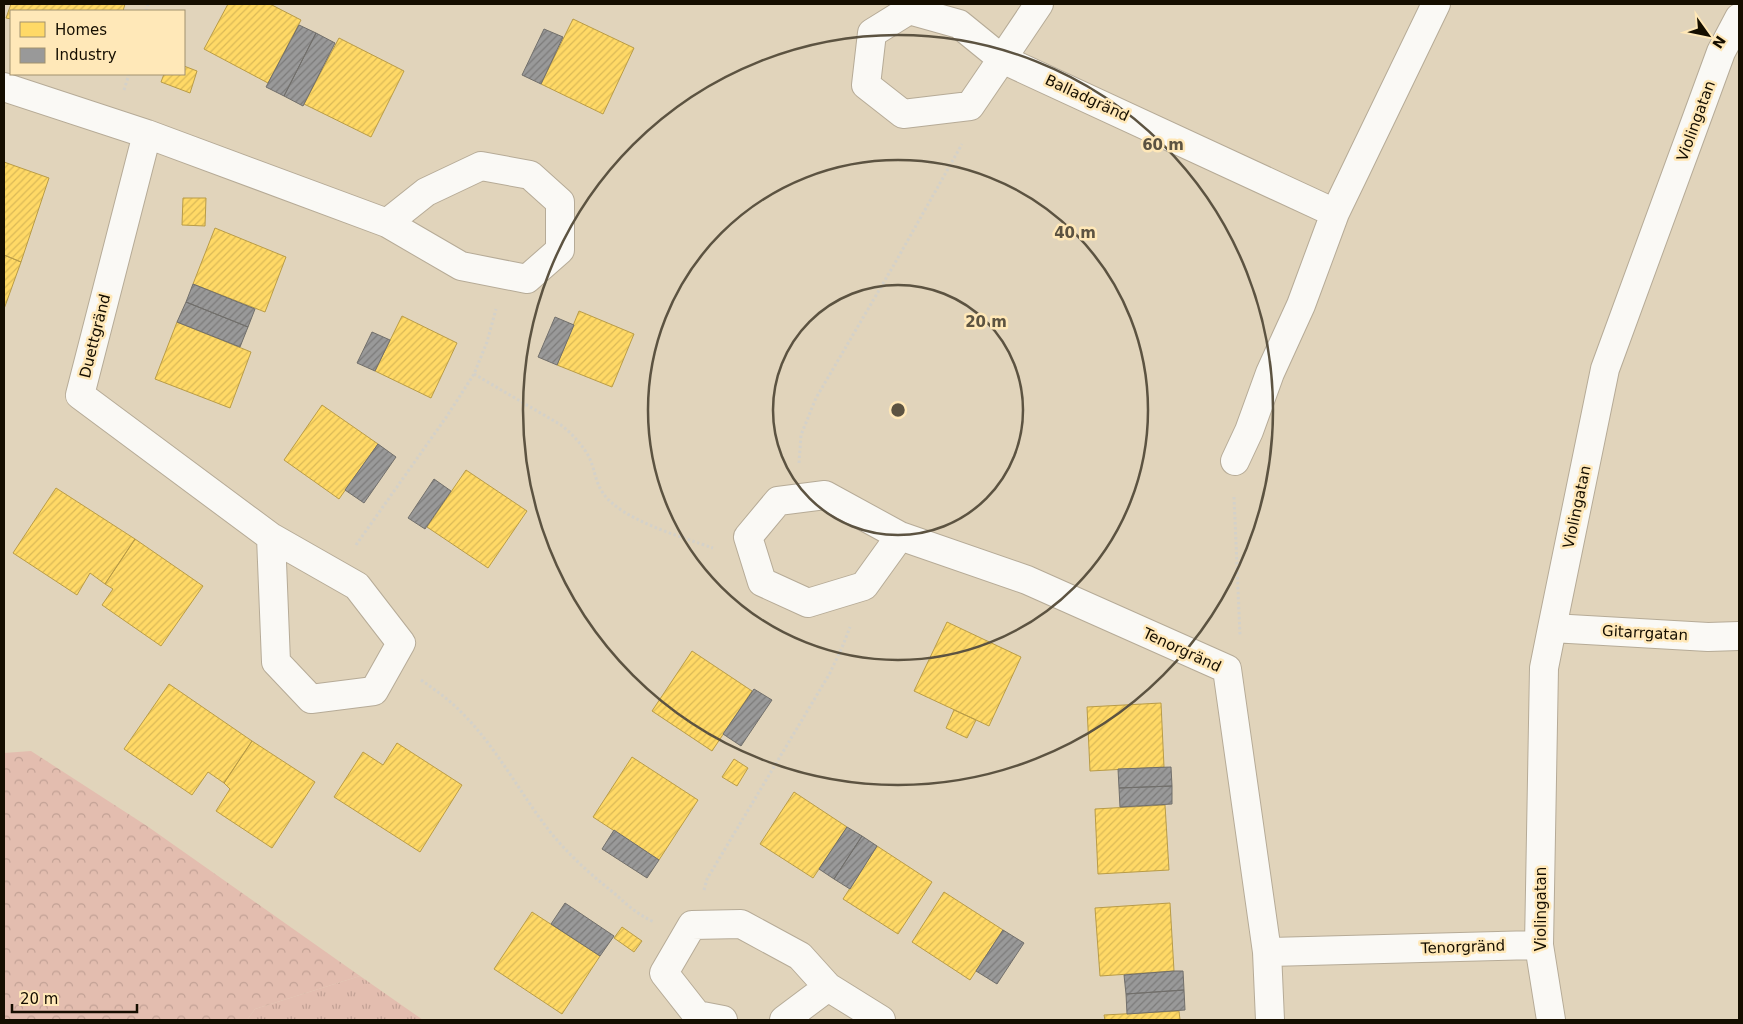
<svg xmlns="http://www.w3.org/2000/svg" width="1743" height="1024" viewBox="0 0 1743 1024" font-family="'DejaVu Sans',sans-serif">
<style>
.grass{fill:url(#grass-tufts)}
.forest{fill:url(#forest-crowns)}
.homes{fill:url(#homes-hatch);stroke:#b99c47}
.industry{fill:url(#industry-hatch);stroke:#716f6b}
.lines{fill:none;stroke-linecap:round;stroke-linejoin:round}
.minor-casing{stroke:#b6ab97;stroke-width:30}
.path{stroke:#d4d1c9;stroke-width:3;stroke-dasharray:2.5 2.5;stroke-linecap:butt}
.minor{stroke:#faf9f5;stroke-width:28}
.ring{fill:none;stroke:#5c5341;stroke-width:2.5}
.labels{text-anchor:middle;stroke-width:5;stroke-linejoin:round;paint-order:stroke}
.street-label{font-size:15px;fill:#150e00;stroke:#ffe8b8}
.centre{fill:#5c5341;stroke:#ffe8b8;stroke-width:2.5}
.ring-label{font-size:15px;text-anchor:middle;font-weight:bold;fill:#5c5341;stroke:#ffe8b8;stroke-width:5;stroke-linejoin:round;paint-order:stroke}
</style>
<defs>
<pattern id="grass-tufts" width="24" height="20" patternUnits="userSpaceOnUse" patternTransform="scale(1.25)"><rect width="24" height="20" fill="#e3bdaf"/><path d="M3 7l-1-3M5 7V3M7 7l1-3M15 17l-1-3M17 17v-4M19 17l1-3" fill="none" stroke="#c2a195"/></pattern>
<pattern id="forest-crowns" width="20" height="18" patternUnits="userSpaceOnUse" patternTransform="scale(1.25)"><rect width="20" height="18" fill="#e3bdaf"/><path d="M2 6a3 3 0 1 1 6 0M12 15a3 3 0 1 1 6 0" fill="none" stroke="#c2a195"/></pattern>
<pattern id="homes-hatch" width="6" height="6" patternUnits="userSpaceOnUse" patternTransform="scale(1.25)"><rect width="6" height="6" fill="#ffd966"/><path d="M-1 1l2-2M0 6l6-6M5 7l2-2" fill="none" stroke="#dab957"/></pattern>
<pattern id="industry-hatch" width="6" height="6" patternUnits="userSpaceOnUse" patternTransform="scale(1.25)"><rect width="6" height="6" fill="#999"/><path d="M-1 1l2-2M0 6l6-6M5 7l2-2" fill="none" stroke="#7c7b7a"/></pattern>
</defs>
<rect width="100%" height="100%" fill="#e1d4bb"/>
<path class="grass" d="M360 976 423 1020H247L255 1009Z"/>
<path class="forest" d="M31 751 147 826 360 976 255 1009 247 1020H4V753Z"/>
<path class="homes" d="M11 4H125L123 11H11V19L6 18Z
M228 4H270L301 20 268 83 204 49Z
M573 19 634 48 603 114 541 84Z
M339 38 404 71 371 137 304 104Z
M184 66 197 71 190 93 161 82 164 74H184Z
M4 162 49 178 21 262 4 255Z
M183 198H206L205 226 182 225Z
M215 228 286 257 265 312 193 284Z
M4 255 21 262 4 309Z
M579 311 634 334 612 387 557 365Z
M402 316 457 343 431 398 375 371Z
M177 322 251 352 230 408 155 379Z
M322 405 378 444 339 499 284 460Z
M466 470 527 511 488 568 427 527Z
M56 488 135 539 105 584 90 573 77 595 13 553Z
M135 539 203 586 161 646 102 605 113 589 105 584Z
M947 622 1021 657 989 726 914 691Z
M692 651 752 691 712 751 652 711Z
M169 684 252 741 224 783 208 772 192 795 124 749Z
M1161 703 1164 767 1090 771 1087 707Z
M954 710 976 720 967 738 946 728Z
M252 741 315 782 272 848 216 811 230 789 224 783Z
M397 743 462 785 420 852 334 797 363 752 383 765Z
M632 757 698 800 659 860 593 817Z
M734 759 748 768 737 786 722 777Z
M794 792 847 827 813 878 760 844Z
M1165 805 1169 870 1098 874 1095 809Z
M877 846 932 882 898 934 843 899Z
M944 892 1003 930 970 980 912 942Z
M1170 903 1174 971 1100 976 1095 908Z
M532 912 600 956 562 1014 494 969Z
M622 927 642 941 634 952 614 938Z
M1179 1011 1180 1020H1105L1104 1015Z"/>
<path class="industry" d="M299 25 316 33 284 96 266 87Z
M544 29 563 37 541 84 522 75Z
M316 33 335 43 303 106 284 96Z
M193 284 255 309 248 327 186 302Z
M186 302 248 327 240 347 177 322Z
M555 317 574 325 557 365 538 357Z
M372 332 390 340 375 371 357 363Z
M378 444 396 457 364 503 345 490Z
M434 479 451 491 425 529 408 518Z
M754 689 772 700 741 746 723 734Z
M1171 767 1172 786 1119 788 1118 769Z
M1172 786V804L1120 807 1119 788Z
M847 827 862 836 834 879 819 869Z
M614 830 659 860 647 878 602 849Z
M862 836 877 846 850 889 834 879Z
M565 903 614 936 600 956 551 924Z
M1003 930 1024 943 997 984 976 971Z
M1174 971H1183L1184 990 1126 994 1124 975Z
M1184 990 1185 1010 1127 1014 1126 994Z"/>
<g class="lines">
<defs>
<path id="minor" d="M1039 4 1002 59 959 24 909 10 872 33 866 85 903 114 970 106 1002 59 1335 213 1436 4
M4 87 147 134 387 223 461 266 527 279 560 250V202L530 175 481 166 426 192 387 223
M147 134 80 395 271 537 357 586 401 643 374 691 311 699 276 662 271 537
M1235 461 1249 431 1270 373 1301 305 1335 213
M900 536 825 495 778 501 748 537 762 582 808 603 864 586 900 536 1027 580 1227 669 1267 952
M1552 628 1708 637 1739 636
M723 1020 697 1015 664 973 692 925 741 924 800 956 828 987 881 1020
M784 1020 828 987
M1270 1020 1267 952 1539 945
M1551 1020 1539 945 1544 668 1552 628 1605 369 1721 52 1739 18"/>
</defs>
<use href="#minor" class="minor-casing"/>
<path class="path" d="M146 11 148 4
M124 90 129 74
M474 374 561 425C572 434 582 444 589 457 595 469 595 482 603 493 621 520 682 537 713 548
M799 463 801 435 816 398 895 263 962 144
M1234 497 1240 635
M356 545 447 416 474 374 487 342 496 309
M421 680C437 691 452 702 465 716 499 751 521 795 551 833 569 855 591 875 614 893 626 904 638 915 654 922
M704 890 707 879 830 673 843 645 850 627"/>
<use href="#minor" class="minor"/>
</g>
<g class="ring">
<circle cx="898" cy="410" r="125"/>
<circle cx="898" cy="410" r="250"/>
<circle cx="898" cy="410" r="375"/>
</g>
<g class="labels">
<g class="street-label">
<text transform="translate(1087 98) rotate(25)" y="5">Balladgränd</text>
<text transform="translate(1696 121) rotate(-70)" y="5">Violingatan</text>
<text transform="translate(95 336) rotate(-76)" y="5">Duettgränd</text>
<text transform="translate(1577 507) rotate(-78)" y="5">Violingatan</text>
<text transform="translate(1645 633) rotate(3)" y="5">Gitarrgatan</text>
<text transform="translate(1182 650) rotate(25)" y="5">Tenorgränd</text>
<text transform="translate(1541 909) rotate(-90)" y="5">Violingatan</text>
<text transform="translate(1463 947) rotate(-2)" y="5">Tenorgränd</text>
</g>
</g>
<circle cx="898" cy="410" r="8" class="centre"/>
<g class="ring-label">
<text x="1163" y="150">60 m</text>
<text x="1075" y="238">40 m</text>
<text x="986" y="327">20 m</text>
</g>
<rect width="1743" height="1024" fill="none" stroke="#150e00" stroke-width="10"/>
<rect x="10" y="10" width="175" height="65" fill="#ffe8b8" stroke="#a1916e"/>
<rect x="20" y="22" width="25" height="15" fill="#ffd966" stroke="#a1916e"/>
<text x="55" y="35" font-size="15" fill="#150e00">Homes</text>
<rect x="20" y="48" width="25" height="15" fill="#999999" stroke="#a1916e"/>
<text x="55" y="60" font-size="15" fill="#150e00">Industry</text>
<g transform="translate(1708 35) rotate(123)" stroke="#ffe8b8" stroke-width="4" paint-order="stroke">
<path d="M0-4L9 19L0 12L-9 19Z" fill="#150e00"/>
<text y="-8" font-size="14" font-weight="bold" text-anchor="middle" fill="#150e00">N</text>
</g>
<path d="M12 1004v8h125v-8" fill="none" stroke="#150e00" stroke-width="2.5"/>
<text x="20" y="1004" font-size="15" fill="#150e00" stroke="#ffe8b8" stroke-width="4" paint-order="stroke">20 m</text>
</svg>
